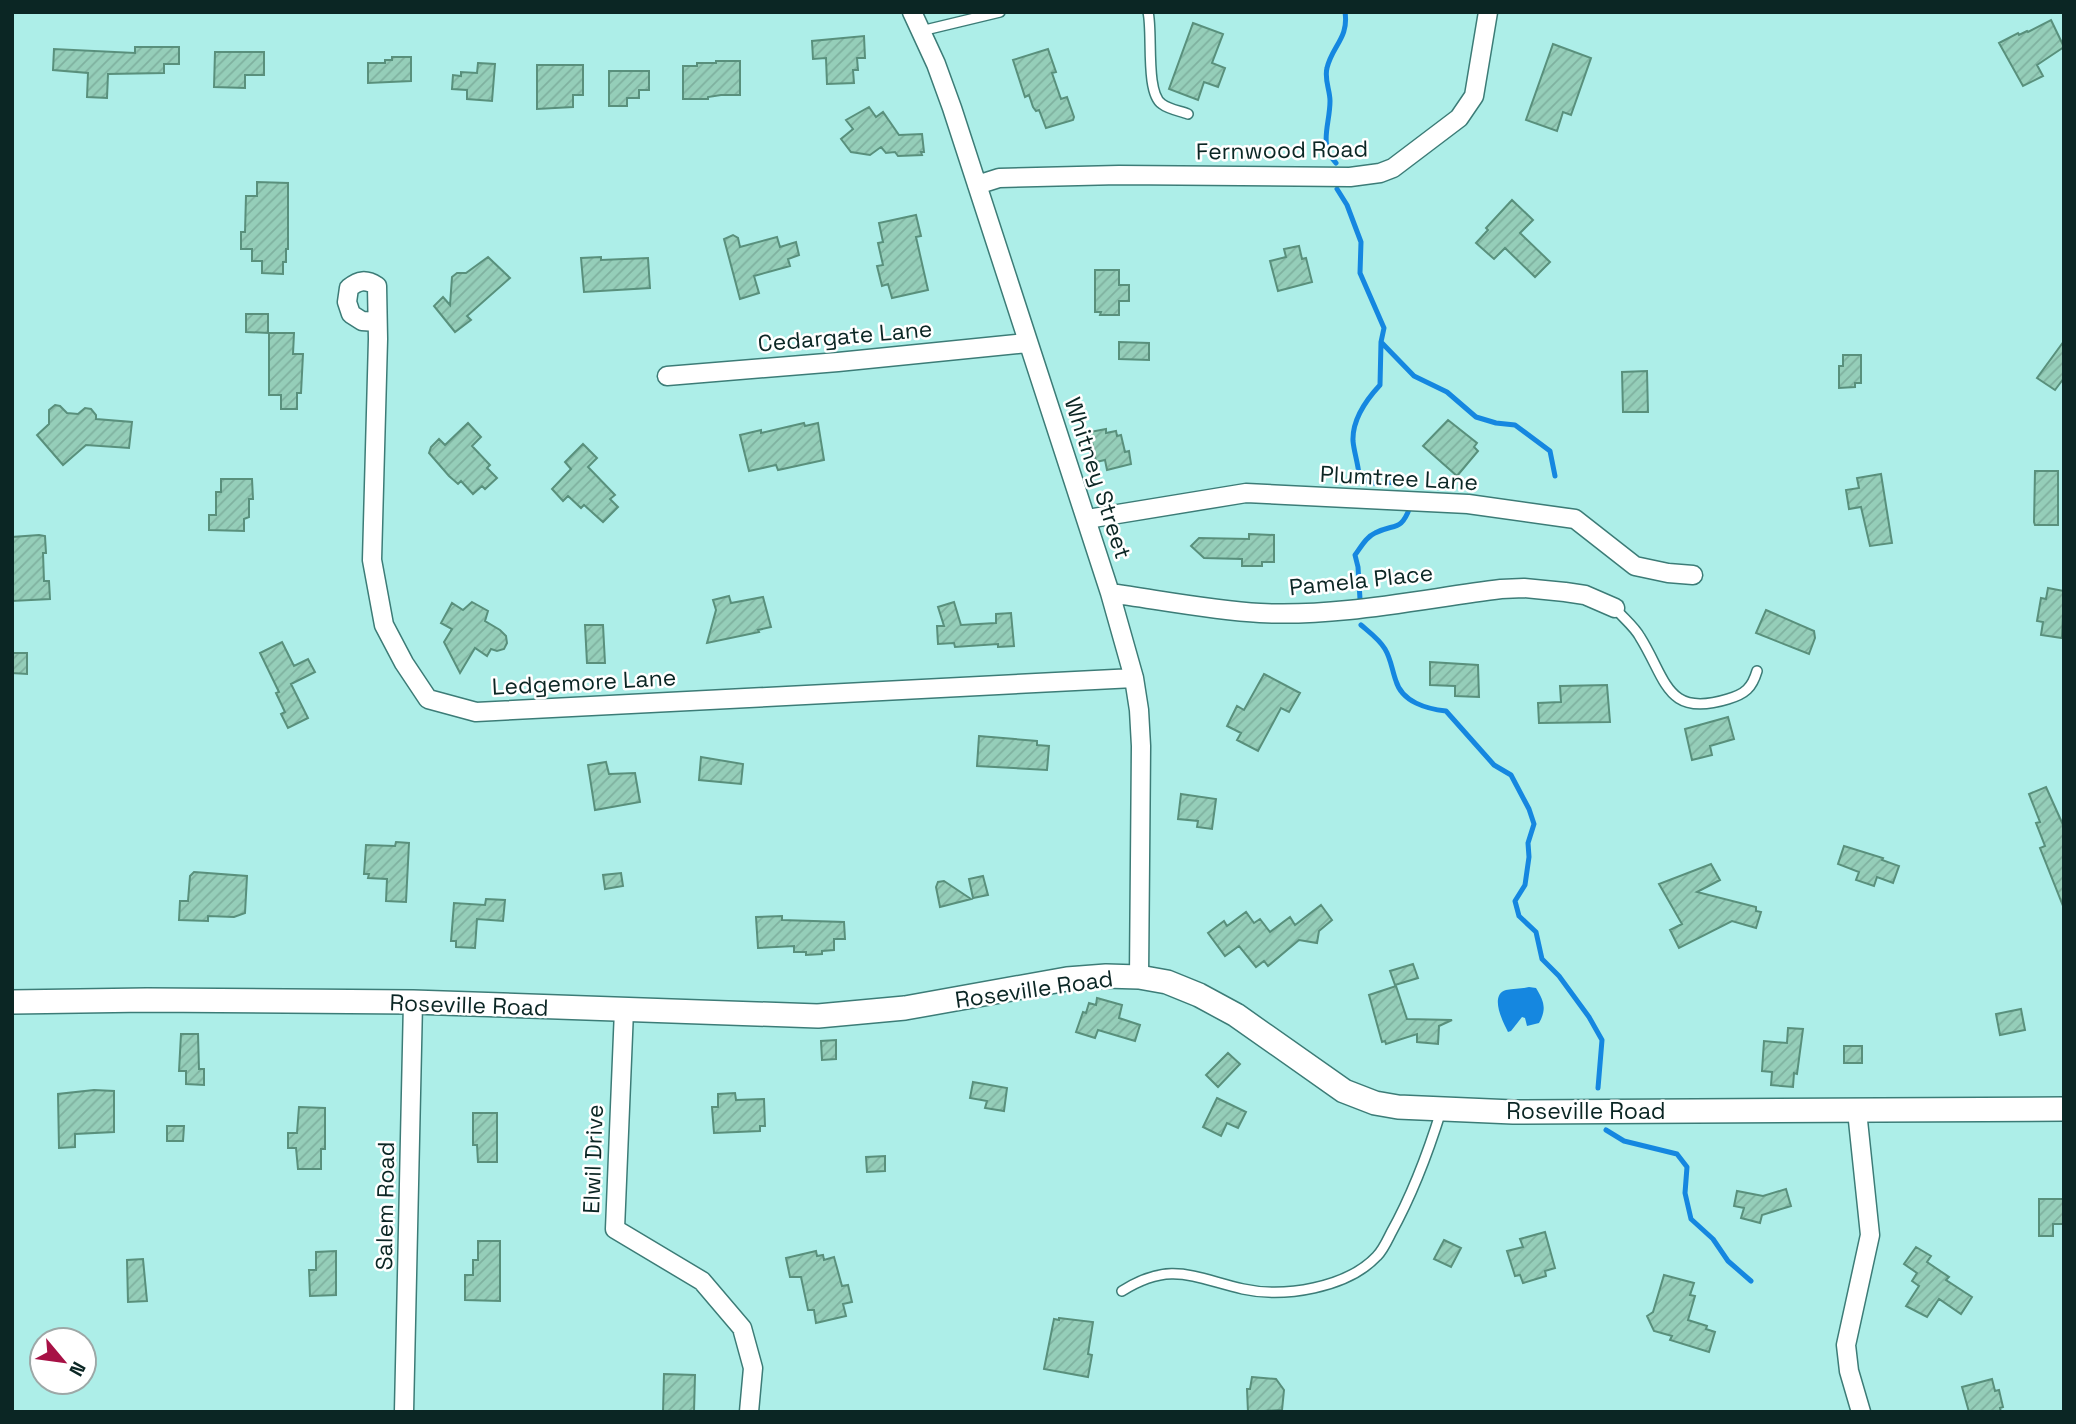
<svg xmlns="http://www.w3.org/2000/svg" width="2076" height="1424" viewBox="0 0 2076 1424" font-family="'Space Grotesk',sans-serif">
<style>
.water{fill:#1587e0}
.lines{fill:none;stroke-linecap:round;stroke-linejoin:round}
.stream{stroke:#1587e0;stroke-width:5}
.building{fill:url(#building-hatch);stroke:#59907c;stroke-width:2}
.service-casing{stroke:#3c7c77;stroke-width:12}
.minor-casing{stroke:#3c7c77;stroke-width:21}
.tertiary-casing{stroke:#3c7c77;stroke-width:26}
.service{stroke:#fff;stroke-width:9}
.minor{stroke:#fff;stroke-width:18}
.tertiary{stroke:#fff;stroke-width:23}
.labels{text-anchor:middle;stroke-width:5;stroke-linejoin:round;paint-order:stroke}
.street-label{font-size:23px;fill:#0b2624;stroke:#fff}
</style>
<defs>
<pattern id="building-hatch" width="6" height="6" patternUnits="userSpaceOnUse" patternTransform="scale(1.75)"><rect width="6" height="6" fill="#95ceb9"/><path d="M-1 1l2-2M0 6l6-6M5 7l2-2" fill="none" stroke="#7fb19f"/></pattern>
</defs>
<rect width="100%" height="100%" fill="#adeee8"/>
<path class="water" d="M1529 987 1536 988C1544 1001 1547 1009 1539 1023L1527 1026 1525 1018 1522 1017 1511 1031 1508 1032C1503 1022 1489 995 1506 990 1514 988 1522 989 1529 987Z"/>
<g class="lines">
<path class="stream" d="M1336 163C1318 144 1330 125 1330 101 1330 90 1324 79 1327 68 1332 46 1349 38 1345 12
M1337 189 1347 205 1361 242 1360 273 1384 328 1381 342 1380 385C1367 399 1352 419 1353 441 1354 452 1358 463 1359 475 1383 494 1392 476 1416 481
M1382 343 1414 376 1447 392 1476 417 1496 423 1515 425 1550 451 1555 476
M1360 599 1358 567 1355 555C1361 547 1366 537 1375 533 1395 523 1401 532 1410 507
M1361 625C1369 632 1379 639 1385 649 1391 659 1392 670 1396 681 1402 702 1427 709 1446 711L1494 765 1511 775 1529 809 1534 824 1528 843 1529 857 1525 885 1515 901 1519 916 1536 932 1542 959 1559 976 1589 1017 1602 1040 1598 1088
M1606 1130 1624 1141 1677 1154 1687 1167 1685 1193 1691 1219 1713 1239 1728 1261 1751 1281"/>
</g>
<path class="building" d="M2051 20 2064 47 2037 65 2043 76 2023 86 1999 43 2018 33 2019 35 2027 31 2028 32Z
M1193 23 1223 34 1212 63 1225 68 1218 87 1204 82 1198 100 1169 89Z
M864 36 865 58H857L858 70H853L854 83 827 84 826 58 813 59 812 41Z
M1553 44 1591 58 1571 115 1563 112 1557 131 1526 120Z
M135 47H179V64H164V73L108 74 107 98 87 97 88 73 53 70 54 49 135 53Z
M1048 49 1056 72 1052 73 1061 99 1067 97 1074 117 1073 120 1046 128 1039 110 1036 111 1033 107 1029 95 1025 97 1013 60Z
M215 52H264V75H245V88L214 87Z
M392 57H411V81L368 83V63H385V60H392Z
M716 61H740V95H721L708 97V99H683V66H697V63H716Z
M478 63 495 64 492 101 467 99V90L452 89 453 75 461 76V72L477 73Z
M537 65H583V95H573V107L537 109Z
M609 71H649V90H639V98H627V106H609Z
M869 107 876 117 883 112 899 135 922 134 924 152H921L922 155 898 156 895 152 886 153 881 147 870 155 851 152 841 139 853 129 846 120Z
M257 182 288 183V249H286V262H283V274L262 273V261H252V249H241V232H245L246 196H257Z
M1512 200 1533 220 1520 233 1550 262 1535 277 1505 248 1494 259 1476 243 1488 230 1486 228Z
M916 215 921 236 916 237 928 290 892 298 888 284 882 286 877 266 883 265 878 243 883 242 879 223Z
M733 235 738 238 740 247 777 237 780 247 796 242 799 255 788 259 790 266 754 276 759 293 740 299 724 239Z
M1299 246 1302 259 1306 258 1312 282 1278 291 1270 261 1286 257 1284 249Z
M488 257 510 278 467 316 471 320 455 332 434 306 443 297 450 305 452 277 457 273H466Z
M601 257V260L648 258 650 288 584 292 581 258Z
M1095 270H1119V285H1129V301H1119V315H1100L1101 312H1095Z
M246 314H268V333L246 332Z
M269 333H294L293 354H303L301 393H297V409H281V395H269Z
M2064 341V378L2055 390 2037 378Z
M1119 342 1149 343V360L1119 359Z
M1843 355H1861V383H1855V387L1839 388V366H1843Z
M1647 371 1648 412H1623L1622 372Z
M55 405 60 406 67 413 78 414 85 408 91 409 96 415V419L132 422 129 448 86 445 63 465 37 435 49 424V410Z
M1448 420 1477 443 1474 447 1478 451 1457 476 1423 446Z
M468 423 481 437 472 446 490 465 487 468 497 478 485 489 482 486 473 494 461 481 458 484 449 476 429 453 431 447 439 439 445 445Z
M804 423 805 426 818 423 824 460 778 470 776 465 749 471 740 435 761 430V433Z
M1106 429V433L1116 431 1117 436 1121 435 1125 452 1129 451 1131 464 1107 470 1105 460 1096 462 1090 432Z
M583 444 597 458 588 467 615 495 610 499 618 507 603 522 584 505 581 508 568 496 563 501 552 489 571 469 565 462Z
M2035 471H2058V525H2035L2034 522Z
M1881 474 1892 543 1870 546 1861 507 1849 509 1846 490 1859 488 1857 478Z
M221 479H252L253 499H249V517L244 519V531L209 530V515H216V492H221Z
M1249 534 1274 535V562H1262V566H1242V559L1204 558 1191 546 1199 538 1249 539Z
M39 535 45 536 46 553H43L44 581H49L50 599 12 601V537Z
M2048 588 2064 591 2062 638 2041 635 2043 622 2037 621 2041 598 2046 599Z
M729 596 731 603 763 597 771 627 758 630 759 632 707 643 716 610 713 600Z
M472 602 488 611 485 621 500 630 506 636 507 643 504 649 497 651 491 649 487 656 475 648 460 673 444 642 452 629 441 623 452 603 463 610Z
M954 602 961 625 996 623V614L1011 613 1014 646 998 647V644L955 647 954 643 938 644 937 626H944L938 607Z
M1766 610 1814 631 1815 638 1809 654 1756 633Z
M585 625H603L605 663H587Z
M282 642 294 666 308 659 315 672 291 684 308 718 288 728 281 714 285 712 276 693 279 692 260 653Z
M12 653H27V674L12 673Z
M1430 662 1478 665 1479 697 1455 696V686L1430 685Z
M1264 674 1300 693 1289 712 1281 708 1258 751 1237 740 1241 733 1227 726 1237 706 1244 710Z
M1607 685 1610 722 1539 723 1538 703 1561 702 1560 686Z
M1728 717 1734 739 1710 746 1712 755 1692 760 1685 729Z
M979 736 1037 741V745L1049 746 1047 770 977 766Z
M701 757 743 764 741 784 699 780Z
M606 762 609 774 635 773 640 802 595 810 588 765Z
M2046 787 2064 827 2063 906 2040 848 2045 846 2036 823 2040 822 2029 794Z
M1181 794 1216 799 1212 829 1197 827 1198 821 1178 819Z
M396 842 409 843 406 902 386 901 387 879 368 878 369 874H364L366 845 395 846Z
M1844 846 1883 858 1882 860 1899 866 1893 883 1877 877 1874 886 1856 880 1859 872 1838 864Z
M1711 864 1720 880 1697 892 1756 907V911L1761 912 1756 928 1732 921 1679 948 1670 930 1682 924 1659 884Z
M194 872 247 876 245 913 234 917 208 916V921L179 920 180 901H188L190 876Z
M621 873 623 886 605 889 603 875Z
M983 876 988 895 973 898 969 879Z
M944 881 971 899 940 907 936 887 938 882Z
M486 899 505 900 503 921 477 919 475 948 456 947V941H451L454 903 485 905Z
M1321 905 1332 920 1319 931 1317 943 1299 940 1268 966 1264 961 1256 967 1239 946 1225 956 1208 933 1224 921 1227 926 1246 912 1254 923 1260 919 1270 932 1290 917 1295 925Z
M782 916V920L844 922 845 939H834V950L822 951V954L806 955V952H794V946L758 948 756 917Z
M1413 964 1418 978 1395 985 1390 971Z
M1396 986 1407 1019 1452 1020 1439 1026 1438 1044 1417 1042V1034L1386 1044 1385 1041 1382 1042 1369 995Z
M1097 998 1122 1005 1119 1018 1140 1025 1135 1041 1098 1030 1095 1038 1076 1032 1083 1012 1086 1013 1089 1003 1096 1005Z
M2021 1009 2025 1030 2000 1035 1996 1014Z
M1788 1028 1803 1029 1797 1074 1794 1073 1793 1087 1771 1085 1772 1072 1762 1071 1764 1041 1787 1043Z
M181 1034H198L199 1069H204V1085L186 1084V1071H179Z
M836 1040V1059L822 1060 821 1041Z
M1844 1046H1862V1063H1844Z
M1228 1053 1240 1064 1218 1087 1206 1075Z
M973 1082 1007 1088 1004 1111 985 1108 987 1101 970 1098Z
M94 1090 114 1091V1132L75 1134V1147L59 1148 58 1094Z
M735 1093 736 1100 764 1099 765 1126H760V1131L714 1133 712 1107H718V1094Z
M1217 1098 1246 1112 1238 1128 1227 1123 1221 1136 1203 1127Z
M299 1107 325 1108V1149H321V1169H298L296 1148H288V1133H297Z
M473 1113H497V1162H478L477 1145H473Z
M167 1126H184L183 1141H167Z
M885 1156V1171L867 1172 866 1157Z
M1786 1189 1791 1206 1762 1215 1760 1223 1741 1218 1744 1208 1734 1206 1737 1191 1763 1196Z
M2039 1199H2064V1224H2053V1236H2039Z
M1545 1232 1555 1268 1545 1271 1546 1276 1523 1283 1520 1275 1515 1276 1507 1251 1523 1247 1520 1239Z
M1444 1240 1461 1248 1451 1267 1434 1259Z
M478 1241H500V1301L465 1300V1275H473V1260H478Z
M1916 1247 1931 1256 1927 1262 1949 1277 1946 1280 1972 1297 1961 1314 1939 1299 1927 1317 1906 1306 1919 1286 1912 1281 1917 1273 1904 1264Z
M336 1251V1295L310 1296 309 1270H316V1252Z
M816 1251 817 1256 823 1255 824 1260 834 1257 842 1286 848 1285 852 1302 843 1304 846 1316 816 1323 814 1310H808L801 1277H790L786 1258Z
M143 1259 147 1301 128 1302 127 1260Z
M1664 1275 1694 1283 1690 1295 1695 1296 1688 1320 1707 1326 1706 1329 1715 1332 1709 1352 1670 1340 1672 1336 1654 1331 1647 1316 1653 1312Z
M1059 1318 1093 1322 1088 1354 1092 1355 1088 1377 1044 1369 1054 1319 1059 1320Z
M664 1374 695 1375 694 1412H663Z
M1252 1377 1276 1379 1284 1390 1282 1410 1248 1412 1247 1389H1250Z
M1992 1379 1995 1391 1999 1390 2003 1407 2000 1408 2001 1412H1969L1962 1387Z"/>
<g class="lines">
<defs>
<path id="service" d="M1148 12C1153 32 1145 93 1162 104 1168 109 1180 111 1188 114
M921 31 1000 12
M1615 608C1623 618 1634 626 1640 637 1667 680 1666 718 1728 699 1745 694 1752 688 1757 671
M1122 1291C1170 1261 1192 1277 1243 1289 1284 1298 1347 1288 1377 1256 1383 1250 1387 1241 1391 1233 1412 1195 1428 1153 1441 1111"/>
<path id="minor" d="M912 12 936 64 952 108 1110 593 1134 678 1139 710 1141 746 1139 977
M977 185 999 178 1119 175 1350 177 1380 173 1393 168 1459 118 1474 96 1488 12
M377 322 362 321 351 314 347 302 349 288C359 280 366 279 377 286L378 339 372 560 384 625 404 663 428 699 476 712 1134 678
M667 376 838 362 1027 343
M1087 519 1246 493 1468 504 1575 519 1635 566 1668 573 1693 575
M1110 593C1160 600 1210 610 1260 613 1340 617 1421 599 1501 589L1524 588 1565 592 1585 595 1615 608
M624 1010 615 1229 702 1281 742 1328 753 1368 749 1412
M1857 1111 1870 1235 1846 1345 1849 1371 1861 1412
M404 1412 413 1002"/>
<path id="tertiary" d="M12 1002 147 1000 413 1002 818 1016 905 1008 1067 979 1106 976 1139 977 1167 982 1199 995 1236 1015 1344 1091 1375 1103 1398 1107 1513 1112 2064 1109"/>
</defs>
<use href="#service" class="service-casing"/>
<use href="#minor" class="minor-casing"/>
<use href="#tertiary" class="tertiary-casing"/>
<use href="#service" class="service"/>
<use href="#minor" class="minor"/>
<use href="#tertiary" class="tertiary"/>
</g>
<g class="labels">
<g class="street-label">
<text transform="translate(1282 150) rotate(-1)" y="8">Fernwood Road</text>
<text transform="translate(845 336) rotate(-5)" y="8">Cedargate Lane</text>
<text transform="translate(1098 478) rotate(72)" y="8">Whitney Street</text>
<text transform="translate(1399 478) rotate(3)" y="8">Plumtree Lane</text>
<text transform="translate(1361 580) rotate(-6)" y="8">Pamela Place</text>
<text transform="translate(584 682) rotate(-3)" y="8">Ledgemore Lane</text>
<text transform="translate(1034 989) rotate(-8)" y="8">Roseville Road</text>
<text transform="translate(469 1005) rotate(2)" y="8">Roseville Road</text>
<text x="1586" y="1119">Roseville Road</text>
<text transform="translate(593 1159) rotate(-88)" y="8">Elwil Drive</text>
<text transform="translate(385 1206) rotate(-89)" y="8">Salem Road</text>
</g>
</g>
<rect width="2076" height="1424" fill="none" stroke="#0b2624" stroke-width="28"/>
<g transform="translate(63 1361) rotate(119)"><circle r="33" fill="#ffffff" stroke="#9da8a7" stroke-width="2"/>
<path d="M0-5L12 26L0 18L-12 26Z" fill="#a71145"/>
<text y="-10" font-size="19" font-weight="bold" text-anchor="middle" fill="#0b2624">N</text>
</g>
</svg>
